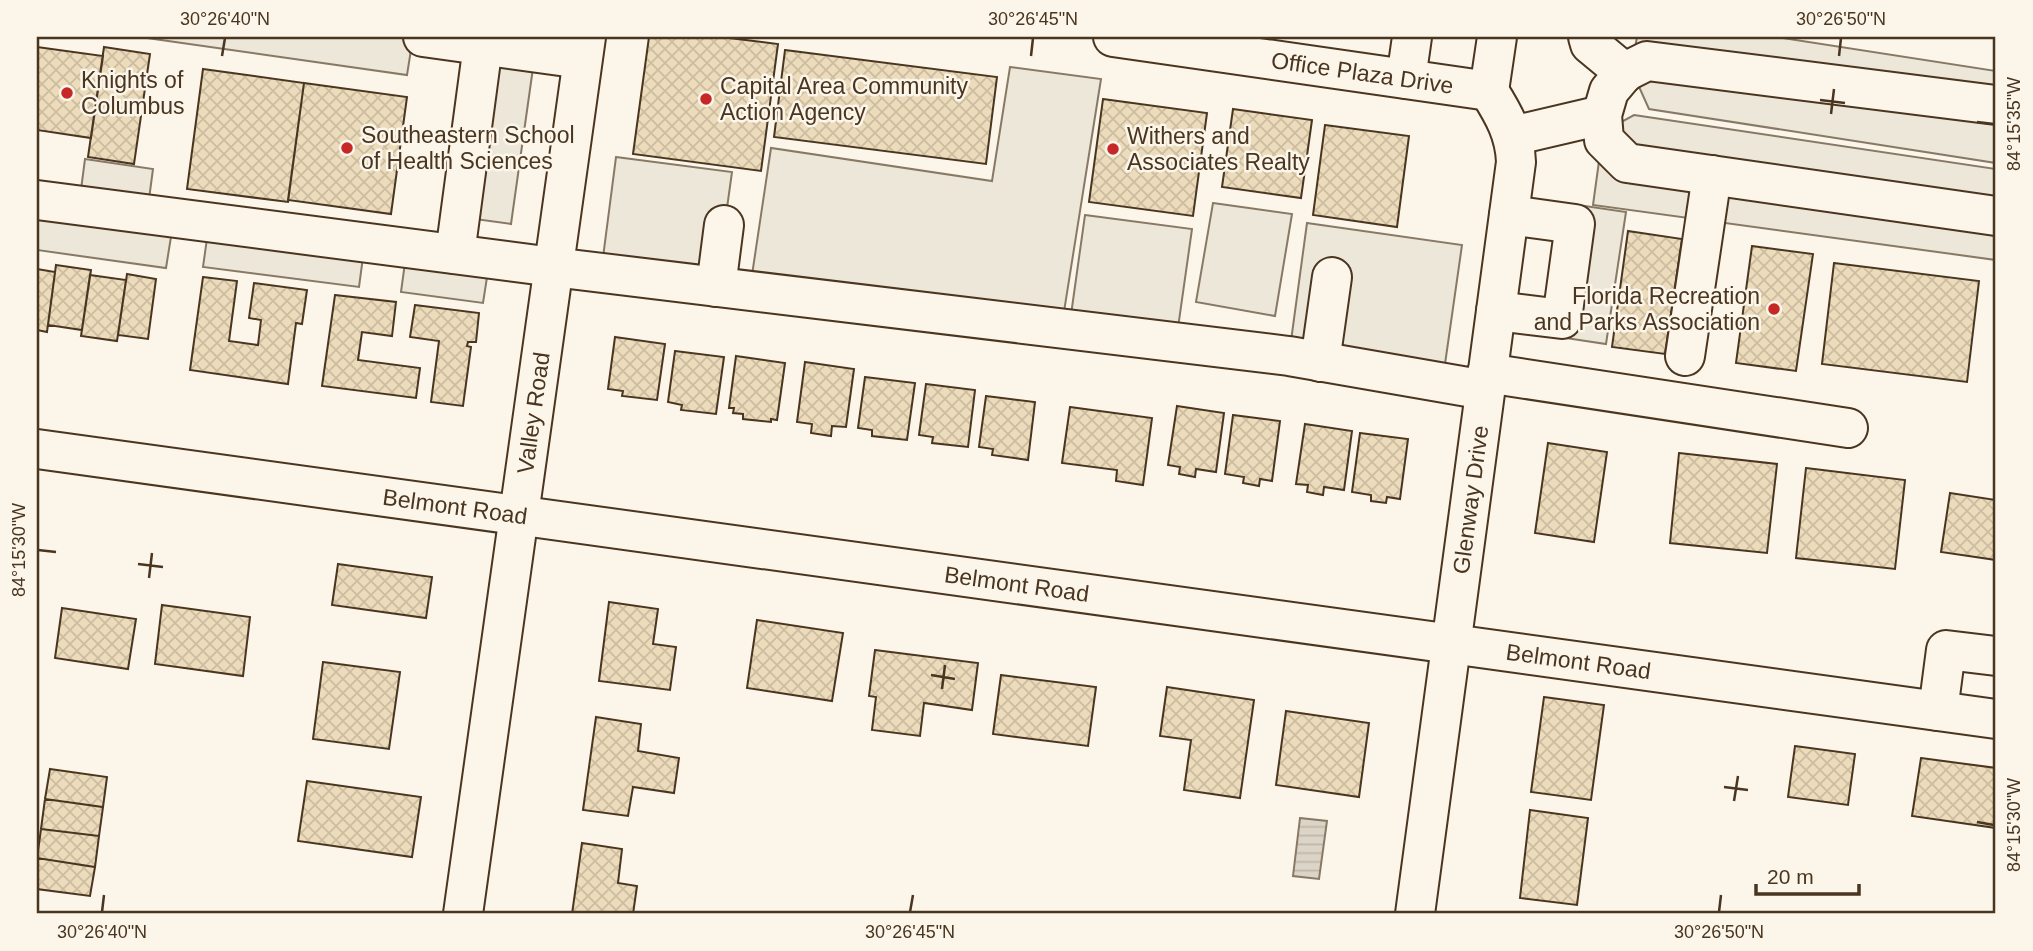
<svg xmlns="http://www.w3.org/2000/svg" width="2033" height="951" viewBox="0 0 2033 951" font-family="Helvetica,sans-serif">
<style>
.parking{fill:#ede7d9;stroke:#887966;stroke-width:2}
.water{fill:url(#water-rules);stroke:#887966;stroke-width:2}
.building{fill:url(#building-cross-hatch);stroke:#4a3520;stroke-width:2}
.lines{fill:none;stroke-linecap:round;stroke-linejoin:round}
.minor-casing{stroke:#4a3520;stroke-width:42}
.minor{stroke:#fbf6e9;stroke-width:38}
.ticks{fill:none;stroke:#4a3520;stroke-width:2.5}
.poi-dot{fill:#c62828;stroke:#fbf6e9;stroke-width:2.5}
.labels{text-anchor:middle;stroke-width:5;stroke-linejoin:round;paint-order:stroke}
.street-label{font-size:23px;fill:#4a3520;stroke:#fbf6e9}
.poi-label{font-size:23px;fill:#4a3520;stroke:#fbf6e9;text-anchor:start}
.neatline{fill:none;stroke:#4a3520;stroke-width:2.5}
.ticks-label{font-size:18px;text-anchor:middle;fill:#4a3520}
</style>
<defs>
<pattern id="water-rules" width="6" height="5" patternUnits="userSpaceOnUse" patternTransform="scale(1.75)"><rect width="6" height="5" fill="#dcd4c6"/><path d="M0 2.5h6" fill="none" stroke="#beb7aa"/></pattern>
<pattern id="building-cross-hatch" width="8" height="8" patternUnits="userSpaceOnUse" patternTransform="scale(1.75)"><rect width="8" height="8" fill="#ecdcbc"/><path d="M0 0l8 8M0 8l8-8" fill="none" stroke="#ccbda1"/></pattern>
</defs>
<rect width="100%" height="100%" fill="#fbf6e9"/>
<path class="parking" d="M140 37H413L407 75Z
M1637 37H1777L1996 71V163L1649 109 1631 69Z
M483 45 533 68 511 224 460 217Z
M1010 67 1101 79 1063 318 752 275 771 148 992 181Z
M1634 115 1996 169V260L1593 205 1603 132Z
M616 157 732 172 716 287 601 273Z
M85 159 153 169 147 214 174 218 166 268 37 250V200L79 205Z
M1213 203 1292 214 1275 316 1196 302Z
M1578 205 1626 212 1606 344 1559 337Z
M1085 215 1192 229 1176 342 1069 329Z
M1307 223 1462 245 1445 364 1291 341Z
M209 224 365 242 359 287 203 267Z
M407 248 490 258 483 303 401 292Z"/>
<path class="water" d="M1300 818 1327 821 1319 879 1293 876Z"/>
<path class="building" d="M649 37H721L778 44 761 171 633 154Z
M37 47 103 56 91 138 37 130Z
M104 47 150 54 134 164 88 157Z
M785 50 997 77 986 164 774 137Z
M203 69 304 83 288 202 187 189Z
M304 83 407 97 391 214 288 200Z
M1103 99 1207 113 1193 216 1089 202Z
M1233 109 1312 120 1301 198 1222 187Z
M1325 125 1409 136 1397 227 1313 215Z
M1628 231 1682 239 1665 354 1612 347Z
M1752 246 1813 254 1796 371 1736 363Z
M1834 263 1979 281 1967 382 1822 364Z
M56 265 91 270 82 330 48 325Z
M37 269 55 272 47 332 37 330Z
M127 274 156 279 148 339 118 335Z
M90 275 126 280 117 341 81 336Z
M203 277 237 281 229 341 258 345 261 320 249 318 254 283 307 290 302 324 296 323 288 384 190 370Z
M335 295 396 302 392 336 362 332 358 360 420 368 416 398 322 386Z
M415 305 479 313 476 342H468L467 346 471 347 463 406 431 402 439 341 410 337Z
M615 337 665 344 657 400 622 396 623 391 608 389Z
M675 351 724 357 716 414 681 410 682 405 668 402Z
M736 356 785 363 777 420 771 419V422L743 419V414L733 413 734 408H729Z
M805 362 854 369 846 427 832 426 831 436 811 433 812 424 797 422Z
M865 377 915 383 907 440 872 436V430L858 428Z
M926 384 975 390 968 447 932 443 933 437 919 435Z
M986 396 1035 402 1028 460 992 455 993 449 979 447Z
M1177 406 1224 413 1216 472 1196 469 1195 477 1179 474 1180 467 1168 465Z
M1070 407 1152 418 1143 485 1116 481 1117 470 1062 463Z
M1233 415 1280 421 1272 481 1260 479 1259 486 1243 483 1244 477 1225 474Z
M1305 424 1352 431 1344 490 1324 487 1323 495 1307 492 1308 485 1296 484Z
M1360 433 1408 439 1400 499 1387 497 1386 503 1371 501V495L1352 492Z
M1548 443 1607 452 1594 542 1535 533Z
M1679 453 1777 464 1767 553 1670 543Z
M1806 468 1905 480 1895 569 1796 558Z
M1950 493 1996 500V560L1941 552Z
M338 564 432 577 426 618 332 605Z
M609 602 658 609 653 644 676 647 670 690 599 681Z
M162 605 250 617 243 676 155 664Z
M62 608 136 619 128 669 55 658Z
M757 620 843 633 832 701 747 688Z
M875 650 978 663 972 710 924 703 920 736 872 730 876 697 869 696Z
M323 662 400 672 389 749 313 739Z
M1001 675 1096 687 1088 746 993 734Z
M1167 687 1254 700 1240 798 1184 790 1191 740 1160 736Z
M1544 697 1604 705 1591 800 1531 792Z
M1286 711 1369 723 1359 797 1276 785Z
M596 717 641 724 638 751 679 758 674 793 633 787 628 816 583 810Z
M1795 746 1855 754 1848 805 1788 797Z
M1921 758 1996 768V828L1912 816Z
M50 769 107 777 103 807 45 799Z
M307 781 421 797 412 857 298 841Z
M45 799 103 807 99 836 41 829Z
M1530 810 1588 818 1577 905 1520 898Z
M41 829 99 836 95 867 37 858Z
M582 843 622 849 618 883 637 886 633 914H572Z
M37 858 95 867 90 896 37 889Z"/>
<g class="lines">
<defs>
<g id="minor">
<path d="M423 37 582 59"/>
<path id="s1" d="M1113 37 1489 91"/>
<path d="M1588 37 1590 44 1625 73"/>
<path d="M1406 79 1412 37"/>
<path d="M1489 91 1497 37"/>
<path d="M1996 105 1647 61 1625 72 1609 91 1602 115 1604 140 1627 163 1996 216"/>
<path d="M1512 136 1602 115"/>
<path d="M37 200 553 267 1289 356 1485 390"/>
<path d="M455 254 483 45"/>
<path d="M716 287 724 225"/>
<path d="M1496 311 1562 319 1575 224 1509 215"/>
<path d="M1685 356 1712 175"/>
<path d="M1320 362 1332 277"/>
<path d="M1487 373 1848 428"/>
<path id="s2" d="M37 449 1996 719"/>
<path d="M1938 711 1946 650 1996 656"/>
<path id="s3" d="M463 914 586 37"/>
<path id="s4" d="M1415 914 1516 162C1515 134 1504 115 1489 91"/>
</g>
</defs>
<use href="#minor" class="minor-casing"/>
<use href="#minor" class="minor"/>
</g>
<path class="ticks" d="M222 56 225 38M1031 56 1033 38M1839 56 1841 38M1820 100 1845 103M1831 114 1834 89M1977 122 1994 124M38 550 56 552M138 564 163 567M149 578 152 553M931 675 955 679M942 689 945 665M1724 787 1748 790M1734 801 1738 776M1977 822 1994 825M102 912 104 895M910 912 913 895M1719 912 1721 895"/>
<g class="poi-dot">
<circle cx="67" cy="93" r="7"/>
<circle cx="706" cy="99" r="7"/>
<circle cx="347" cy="148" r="7"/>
<circle cx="1113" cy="149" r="7"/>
<circle cx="1774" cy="309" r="7"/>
</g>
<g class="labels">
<g class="street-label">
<text dy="8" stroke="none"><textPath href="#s1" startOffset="252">Office Plaza Drive</textPath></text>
<text dy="8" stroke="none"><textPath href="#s3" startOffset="506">Valley Road</textPath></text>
<text dy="8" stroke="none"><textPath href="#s4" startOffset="418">Glenway Drive</textPath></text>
<text dy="8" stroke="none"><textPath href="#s2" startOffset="422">Belmont Road</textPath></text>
<text dy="8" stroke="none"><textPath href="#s2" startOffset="989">Belmont Road</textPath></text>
<text dy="8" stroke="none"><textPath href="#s2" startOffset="1556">Belmont Road</textPath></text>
</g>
<g class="poi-label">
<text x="81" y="88">Knights of<tspan x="81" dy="26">Columbus</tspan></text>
<text x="720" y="94">Capital Area Community<tspan x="720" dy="26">Action Agency</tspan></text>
<text x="361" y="143">Southeastern School<tspan x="361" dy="26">of Health Sciences</tspan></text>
<text x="1127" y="144">Withers and<tspan x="1127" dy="26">Associates Realty</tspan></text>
<text x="1760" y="304" text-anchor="end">Florida Recreation<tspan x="1760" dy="26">and Parks Association</tspan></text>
</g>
</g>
<rect width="2033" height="951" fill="none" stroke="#fbf6e9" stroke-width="77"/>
<path d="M1756 884v10h103v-10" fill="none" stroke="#4a3520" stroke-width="3.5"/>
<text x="1767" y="884" font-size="21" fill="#4a3520" stroke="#fbf6e9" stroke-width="5" paint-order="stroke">20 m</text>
<rect x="38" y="38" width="1956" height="874" class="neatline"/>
<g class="ticks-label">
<text x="225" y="25">30°26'40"N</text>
<text x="1033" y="25">30°26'45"N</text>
<text x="1841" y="25">30°26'50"N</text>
<text transform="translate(2014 124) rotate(-90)" y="6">84°15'35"W</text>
<text transform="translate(19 550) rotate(-90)" y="6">84°15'30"W</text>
<text transform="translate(2014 825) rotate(-90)" y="6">84°15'30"W</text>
<text x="102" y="938">30°26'40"N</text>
<text x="910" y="938">30°26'45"N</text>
<text x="1719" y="938">30°26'50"N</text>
</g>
</svg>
